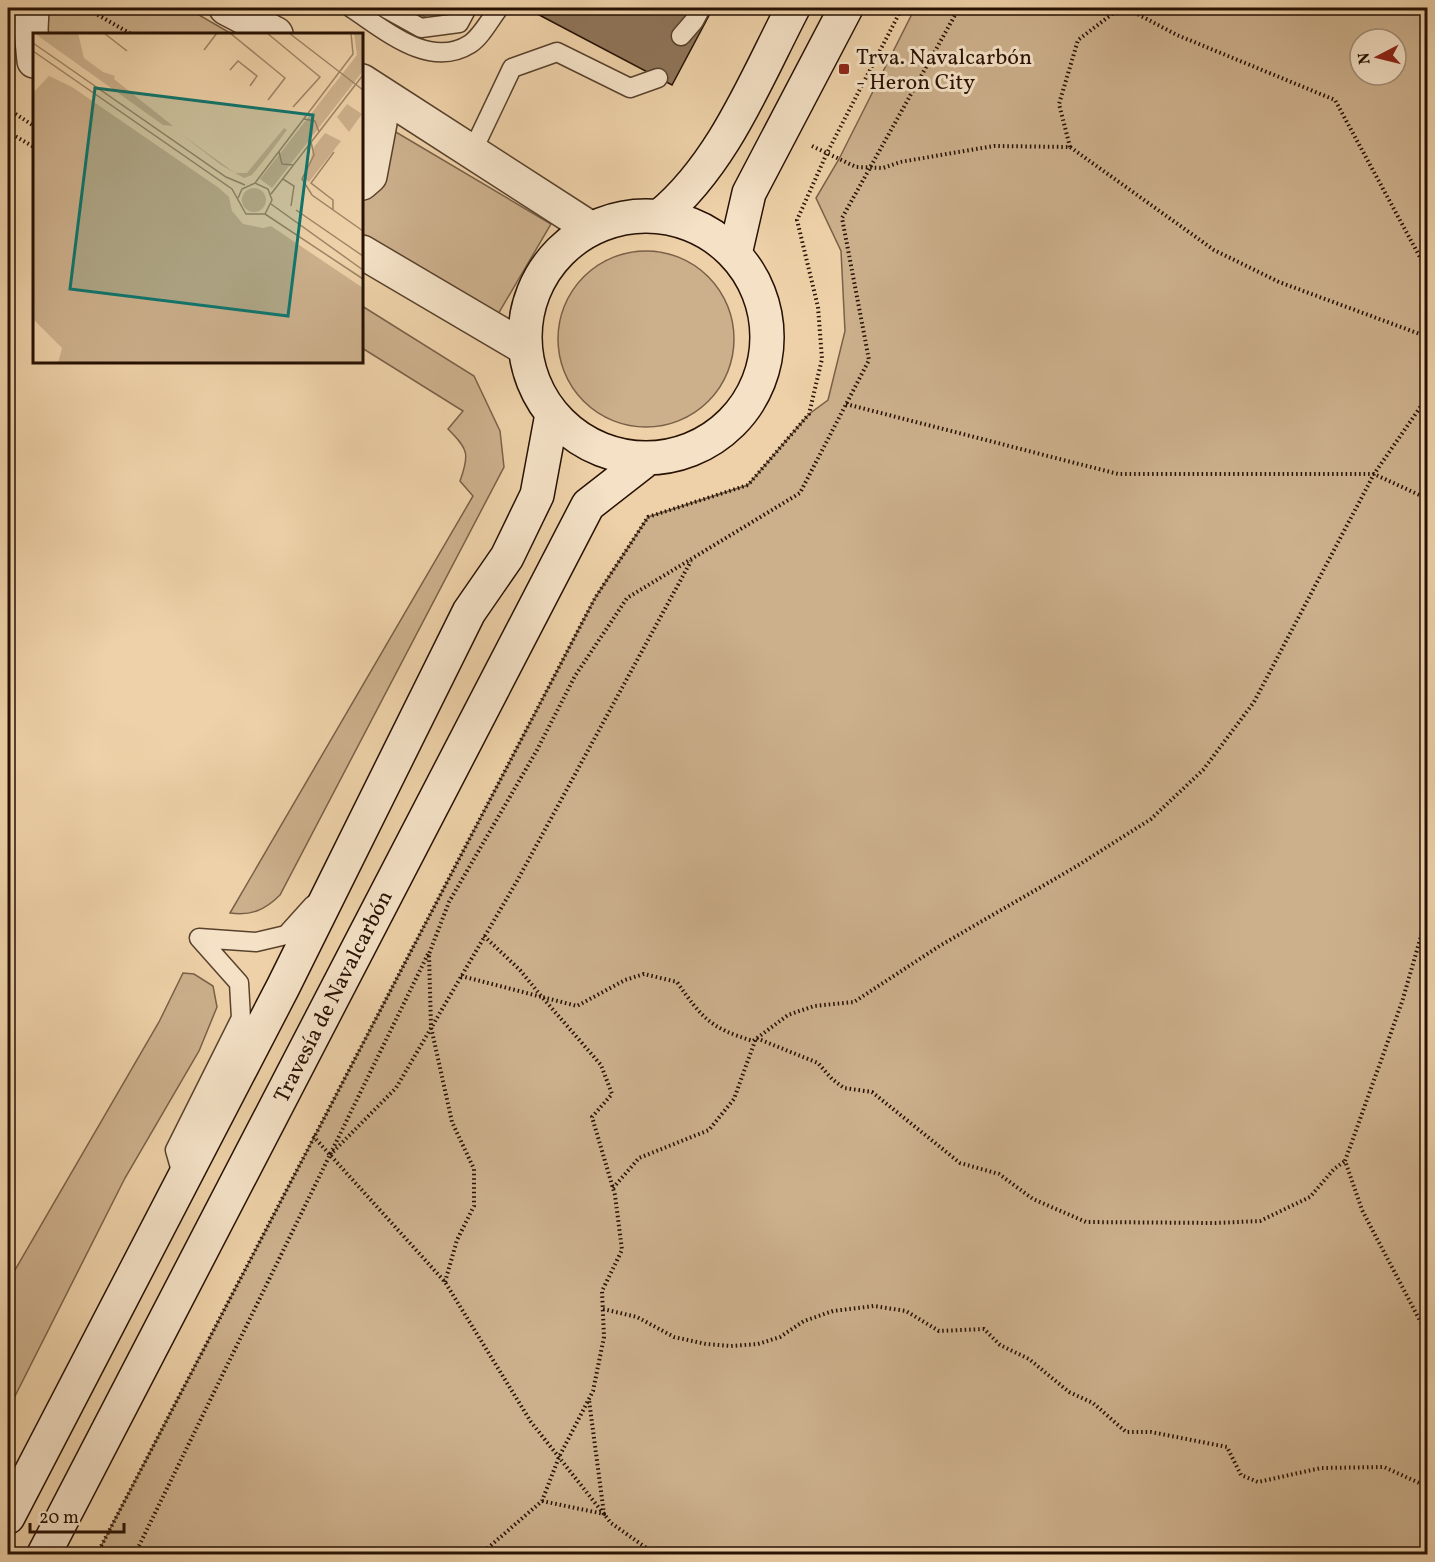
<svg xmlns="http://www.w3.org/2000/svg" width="1435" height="1562" viewBox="0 0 1435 1562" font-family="Vollkorn,serif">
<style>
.green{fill:#ccb08c;stroke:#796048;stroke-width:1.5;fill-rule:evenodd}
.building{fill:#8e7559;stroke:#261103;stroke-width:1.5}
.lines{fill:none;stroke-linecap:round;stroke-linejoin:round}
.lane-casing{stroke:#58412c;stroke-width:21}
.street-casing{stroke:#58412c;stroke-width:36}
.secondary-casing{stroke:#261103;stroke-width:36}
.path{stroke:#261103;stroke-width:4;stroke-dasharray:1.5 3;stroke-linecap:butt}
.lane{stroke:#f4e1c6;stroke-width:18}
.street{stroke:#f4e1c6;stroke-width:33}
.secondary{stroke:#f4e1c6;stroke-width:33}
.poi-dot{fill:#8f2418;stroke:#f4e1c6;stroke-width:2}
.labels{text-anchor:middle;stroke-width:6;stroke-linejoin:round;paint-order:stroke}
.poi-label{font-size:22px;fill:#261103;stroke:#f4e1c6;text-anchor:start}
.street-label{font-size:22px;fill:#261103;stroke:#f4e1c6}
.inset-road{fill:none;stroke:#9e8466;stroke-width:1.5}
.view{fill:#0f766e;fill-opacity:0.15;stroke:#0f766e;stroke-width:3}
.inset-edge{fill:none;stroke:#261103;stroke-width:3}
</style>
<rect width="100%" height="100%" fill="#eed1a8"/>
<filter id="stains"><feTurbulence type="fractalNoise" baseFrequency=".00333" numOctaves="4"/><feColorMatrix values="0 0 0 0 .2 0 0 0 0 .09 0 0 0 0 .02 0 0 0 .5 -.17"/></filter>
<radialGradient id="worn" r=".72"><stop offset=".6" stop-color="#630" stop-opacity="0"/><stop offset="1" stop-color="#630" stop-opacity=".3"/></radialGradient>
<path class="green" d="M8 8H187L232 34H34V40L8 24Z
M406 8H456L449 16 434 21Z
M915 8H1427V1554H97L595 598 648 517 748 485 809 414 828 400 845 331 841 251 816 198 839 159ZM1360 39H1396V75H1360Z
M362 112 551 224 497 316 362 235Z
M558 339a88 88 0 1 1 176 0a88 88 0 1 1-176 0Z
M362 306 474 376 500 431 504 467 280 895C265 910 251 916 230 913L473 496 460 481C470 454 468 449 448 429L463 411 362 348Z
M183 973 194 974 213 986 217 1007 199 1051 125 1178 8 1410V1282L159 1022Z"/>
<path class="building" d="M526 8H713L672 85Z
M724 8H738L735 13Z"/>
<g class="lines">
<defs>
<path id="lane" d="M351 8C384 29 429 70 470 44 481 37 491 18 499 8
M385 8 421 28 459 23 467 8
M681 36 694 21 701 8
M472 152 512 68 557 52 630 88 658 78
M199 938 256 942 286 935 313 905
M183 1178 175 1150 241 1018 239 983 199 938"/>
<path id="street" d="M32 8 31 30 34 61
M226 8 276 34
M362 81 590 228
M362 183 370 176 380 123 363 82
M362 252 525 348"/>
<path id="secondary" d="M660 216C723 164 756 79 793 8
M525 337a121 121 0 1 1 242 0a121 121 0 1 1-242 0Z
M735 254 749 193 846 8
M8 1517 283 987 469 612 507 557 537 495 552 414
M44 1554 588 505 647 459"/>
</defs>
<use href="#lane" class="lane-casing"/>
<use href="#street" class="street-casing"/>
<use href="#secondary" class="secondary-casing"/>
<path class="path" d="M86 8 131 34
M1126 8 1177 35 1335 100 1428 272
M8 109 34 126
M8 132 34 147
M812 146 856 167 883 168 900 162 994 146 1070 147 1214 250 1279 282 1428 337
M1070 147 1059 104 1078 40 1120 8
M8 192 11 196
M846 404 1118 474H1374L1428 499
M1428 912 1402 1002 1345 1161 1362 1210 1428 1336
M484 936 520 970 542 997 577 1006 625 980 644 974 677 982C702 1018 710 1028 753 1041L788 1015 814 1006 854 1002 941 945 1077 866 1151 819 1203 770 1254 702 1374 474 1428 396
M461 976 542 997 601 1065 612 1094 592 1117 615 1195 622 1250 602 1291 604 1337 593 1391 559 1457 542 1501 481 1554
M313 1136 445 1282 531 1422 611 1523 655 1554
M330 1155 396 1088 517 881 691 561
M613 1188 639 1158 709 1130 734 1099 756 1038 818 1063 832 1079 844 1088 872 1092 960 1163 999 1174 1033 1199 1086 1222 1216 1223 1260 1221 1310 1197 1334 1169 1345 1161
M445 1282 457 1240 474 1206V1169L452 1122 431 1027 429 954 449 902 537 750 575 676 627 598 800 493 869 360 842 218 959 8
M603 1309 637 1317 674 1337 706 1344 731 1346 758 1344 780 1337 804 1321 833 1311 874 1306 906 1311 939 1331 984 1329 1000 1345 1029 1359 1069 1392 1093 1403 1126 1432H1151L1227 1447 1241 1475 1258 1482 1321 1468 1384 1467 1428 1487
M542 1501 604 1514 589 1400
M83 1549 94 1554
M97 1554 595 598 648 517 748 485 809 414 822 359 818 307 797 220 827 153 902 8
M135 1554 428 954"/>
<use href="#lane" class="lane"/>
<use href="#street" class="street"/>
<use href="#secondary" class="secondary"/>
</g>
<rect class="poi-dot" x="838" y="63" width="12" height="12" rx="3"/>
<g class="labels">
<g class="poi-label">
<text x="856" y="64">Trva. Navalcarbón<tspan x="856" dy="25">- Heron City</tspan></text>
</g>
<g class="street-label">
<text transform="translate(332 996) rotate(-63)" y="8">Travesía de Navalcarbón</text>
</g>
</g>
<g transform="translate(33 33)">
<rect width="330" height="330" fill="#eed1a8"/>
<path d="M1 0H45L51 25 70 39 82 43 81 46 140 93 130 92ZM321 0H330V38L239 155 227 146 324 22ZM16 43 39 54 186 155 196 164 199 178 210 191 230 195 238 193 330 255V330H25L29 315 0 286V60ZM314 71 329 81 316 99 304 84ZM251 95 254 97 236 121 219 142 211 145 188 132 148 101 202 140H214ZM292 100 308 108 276 149 272 146 281 114ZM209 167a12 12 0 1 1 24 0a12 12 0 1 1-24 0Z" fill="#ccb08c"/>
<path class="inset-road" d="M71 0 94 18M197 0 252 45 235 67M234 0 287 44 260 74M256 0 330 57M0 10 193 144 212 152M171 17 184 0M0 18 199 156 213 181H232L239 167 235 156 222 150 209 156 205 165M197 37 205 28 224 43 217 53M271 86 282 88 286 99M278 109 281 122 269 146 279 162 330 198M246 119 249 131 261 132M250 146 261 153 258 173M222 150 320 21 318 0M238 161 330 42M238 171 330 237M263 177 330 223M300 177V167L278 150 301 119M232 181 330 246"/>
<path class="view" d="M62 55 280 82 255 283 37 256Z"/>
<rect width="330" height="330" class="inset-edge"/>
</g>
<rect width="1435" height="1562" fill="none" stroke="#eed1a8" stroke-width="30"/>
<rect x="9" y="9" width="1417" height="1544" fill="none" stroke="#261103" stroke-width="3"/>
<rect x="15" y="15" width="1405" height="1532" fill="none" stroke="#261103" stroke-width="1.5"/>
<g transform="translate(1378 57) rotate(263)"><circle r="28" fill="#f4e1c6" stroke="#a28e78" stroke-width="1.5"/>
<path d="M0-4.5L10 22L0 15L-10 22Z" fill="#8f2418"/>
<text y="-9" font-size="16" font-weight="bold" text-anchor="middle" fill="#261103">N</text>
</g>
<path d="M30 1523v9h94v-9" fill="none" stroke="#261103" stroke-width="3"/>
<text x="39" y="1523" font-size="18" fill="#261103" stroke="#f4e1c6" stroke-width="4.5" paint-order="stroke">20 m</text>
<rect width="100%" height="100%" filter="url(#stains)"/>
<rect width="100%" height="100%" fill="url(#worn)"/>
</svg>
